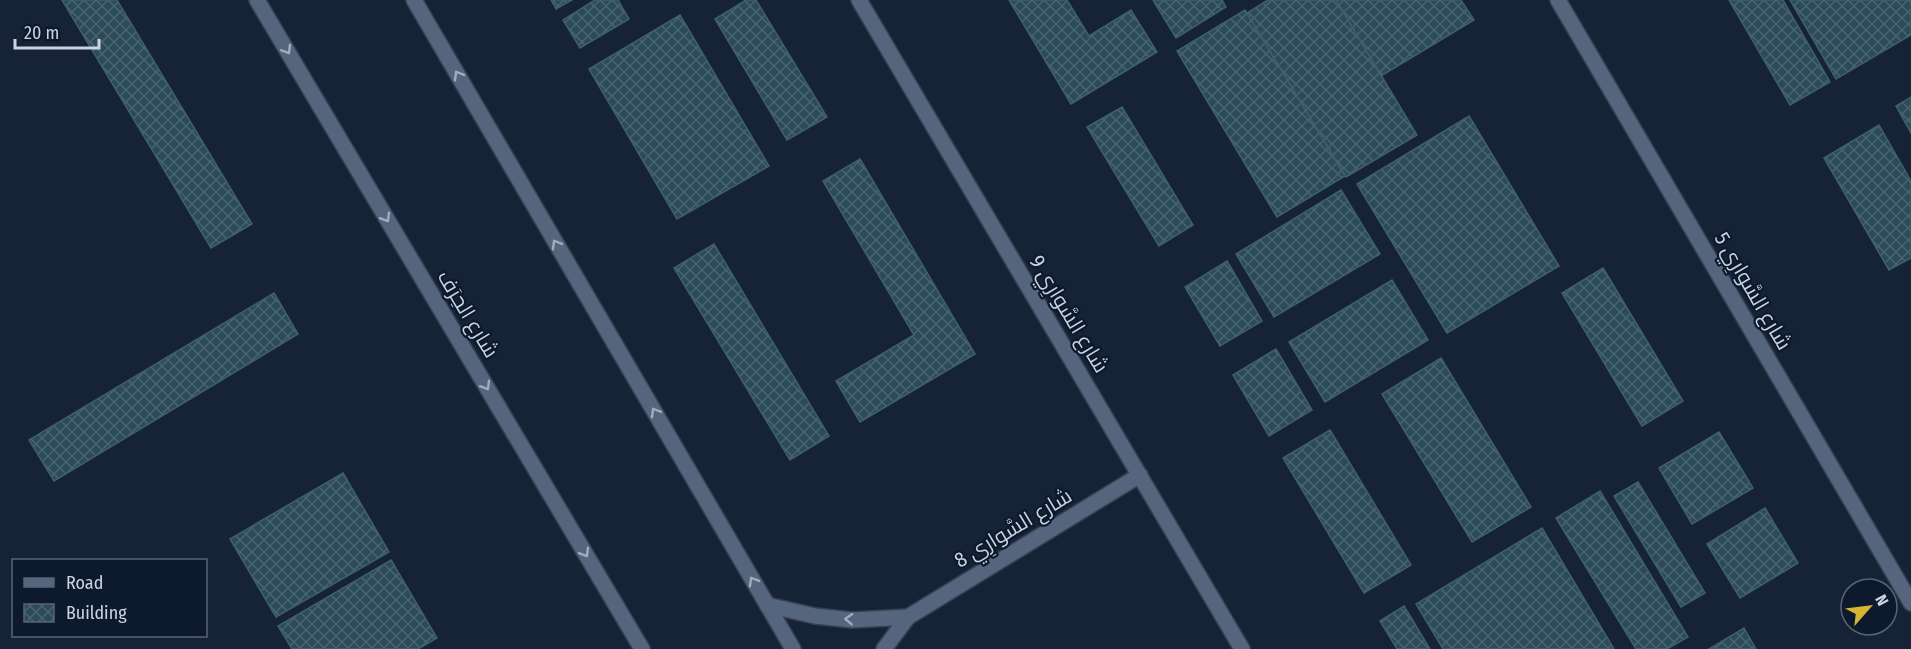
<svg xmlns="http://www.w3.org/2000/svg" width="1911" height="649" viewBox="0 0 1911 649" font-family="'Fira Sans Condensed',Cairo,sans-serif">
<style>
.building{fill:url(#building-cross-hatch);stroke:#3f5f6c;stroke-width:1.5}
.lines{fill:none;stroke-linecap:round;stroke-linejoin:round}
.minor-casing{stroke:#364051;stroke-width:18}
.tertiary-casing{stroke:#364051;stroke-width:18}
.minor{stroke:#55657d;stroke-width:15}
.tertiary{stroke:#55657d;stroke-width:15}
.oneway{stroke:#a1adbe}
.labels{text-anchor:middle;stroke-width:4.5;stroke-linejoin:round;paint-order:stroke}
.street-label{font-size:21px;fill:#cad4e1;stroke:#0d1a2d}
</style>
<defs>
<pattern id="building-cross-hatch" width="8" height="8" patternUnits="userSpaceOnUse" patternTransform="scale(1.5)"><rect width="8" height="8" fill="#2c4b58"/><path d="M0 0l8 8M0 8l8-8" fill="none" stroke="#496470"/></pattern>
</defs>
<rect width="100%" height="100%" fill="#162337"/>
<path class="building" d="M62 0H117L252 224 211 248Z
M551 0H572L556 9Z
M595 0H618L629 19 580 48 563 20Z
M746 0H756L827 117 787 140 715 19Z
M1009 0H1067L1089 36 1131 10 1157 52 1071 104Z
M1153 0H1222L1226 7 1176 38Z
M1268 0H1336L1417 135 1346 177 1247 13Z
M1336 0H1461L1474 20 1381 76Z
M1729 0H1783L1830 82 1790 105Z
M1790 0H1911V35L1836 79Z
M1245 10 1345 176 1277 217 1177 51Z
M680 15 769 166 677 219 589 69Z
M1911 97V133L1896 106Z
M1122 107 1193 225 1159 246 1087 127Z
M1469 116 1559 266 1447 333 1357 184Z
M1879 125 1911 181V258L1889 270 1824 158Z
M860 159 975 354 860 422 836 381 914 335 823 181Z
M1341 190 1380 254 1274 317 1236 254Z
M714 244 829 436 790 460 674 268Z
M1227 261 1262 321 1220 346 1185 287Z
M1603 268 1683 401 1642 426 1562 293Z
M1392 280 1428 340 1325 402 1289 342Z
M274 293 298 334 54 481 29 440Z
M1276 349 1312 410 1269 436 1233 375Z
M1441 358 1531 507 1472 542 1382 394Z
M1330 430 1411 565 1364 593 1283 458Z
M1719 432 1753 488 1692 524 1659 468Z
M343 473 389 552 276 617 230 539Z
M1638 482 1705 593 1681 607 1614 496Z
M1600 491 1688 637 1667 649H1636L1556 518Z
M1765 508 1798 563 1740 598 1707 544Z
M1542 528 1614 649H1443L1416 604Z
M391 560 437 638 418 649H292L278 626Z
M1404 606 1430 649H1397L1380 621Z
M1744 628 1756 649H1709Z"/>
<g class="lines">
<defs>
<path id="minor" d="M859 0 1242 649
M1558 0 1911 603
M767 605 815 616 852 620 908 617
M884 649 908 617 1140 475"/>
<path id="tertiary" d="M257 0 642 649
M414 0 793 649"/>
</defs>
<use href="#minor" class="minor-casing"/>
<use href="#tertiary" class="tertiary-casing"/>
<use href="#minor" class="minor"/>
<use href="#tertiary" class="tertiary"/>
</g>
<defs><path id="oneway-chevron" d="M-2-3.5L2.5 0L-2 3.5" fill="none" stroke-width="1.6" stroke-linecap="round" stroke-linejoin="round" transform="scale(1.5)"/></defs>
<g class="oneway">
<use href="#oneway-chevron" transform="translate(287 50) rotate(59)"/>
<use href="#oneway-chevron" transform="translate(458 75) rotate(-120)"/>
<use href="#oneway-chevron" transform="translate(386 218) rotate(59)"/>
<use href="#oneway-chevron" transform="translate(556 244) rotate(-120)"/>
<use href="#oneway-chevron" transform="translate(486 386) rotate(59)"/>
<use href="#oneway-chevron" transform="translate(655 412) rotate(-120)"/>
<use href="#oneway-chevron" transform="translate(585 553) rotate(59)"/>
<use href="#oneway-chevron" transform="translate(753 581) rotate(-120)"/>
<use href="#oneway-chevron" transform="translate(849 619) rotate(-177)"/>
</g>
<g class="labels">
<g class="street-label">
<text transform="translate(1753 291) rotate(60)" y="7">شارع السَّوارِي 5</text>
<text transform="translate(468 314) rotate(59)" y="7">شارع الحِرَف</text>
<text transform="translate(1069 314) rotate(59)" y="7">شارع السَّوارِي 9</text>
<text transform="translate(1013 528) rotate(-31)" y="7">شارع السَّوارِي 8</text>
</g>
</g>
<rect x="12" y="559" width="195" height="78" fill="#0d1a2d" stroke="#596475" stroke-width="1.5"/>
<rect x="24" y="578" width="30" height="9" fill="#55657d" stroke="#596475" stroke-width="1.5"/>
<text x="66" y="589" font-size="18" fill="#cad4e1">Road</text>
<rect x="24" y="604" width="30" height="18" fill="url(#building-cross-hatch)" stroke="#596475" stroke-width="1.5"/>
<text x="66" y="619" font-size="18" fill="#cad4e1">Building</text>
<g transform="translate(1869 607) rotate(62)"><circle r="28" fill="#0d1a2d" stroke="#596475" stroke-width="1.5"/>
<path d="M0-4.5L10 22L0 15L-10 22Z" fill="#d6b534"/>
<text y="-9" font-size="16" font-weight="bold" text-anchor="middle" fill="#cad4e1">N</text>
</g>
<path d="M15 39v9h84v-9" fill="none" stroke="#cad4e1" stroke-width="3"/>
<text x="24" y="39" font-size="18" fill="#cad4e1" stroke="#0d1a2d" stroke-width="4.5" paint-order="stroke">20 m</text>
</svg>
